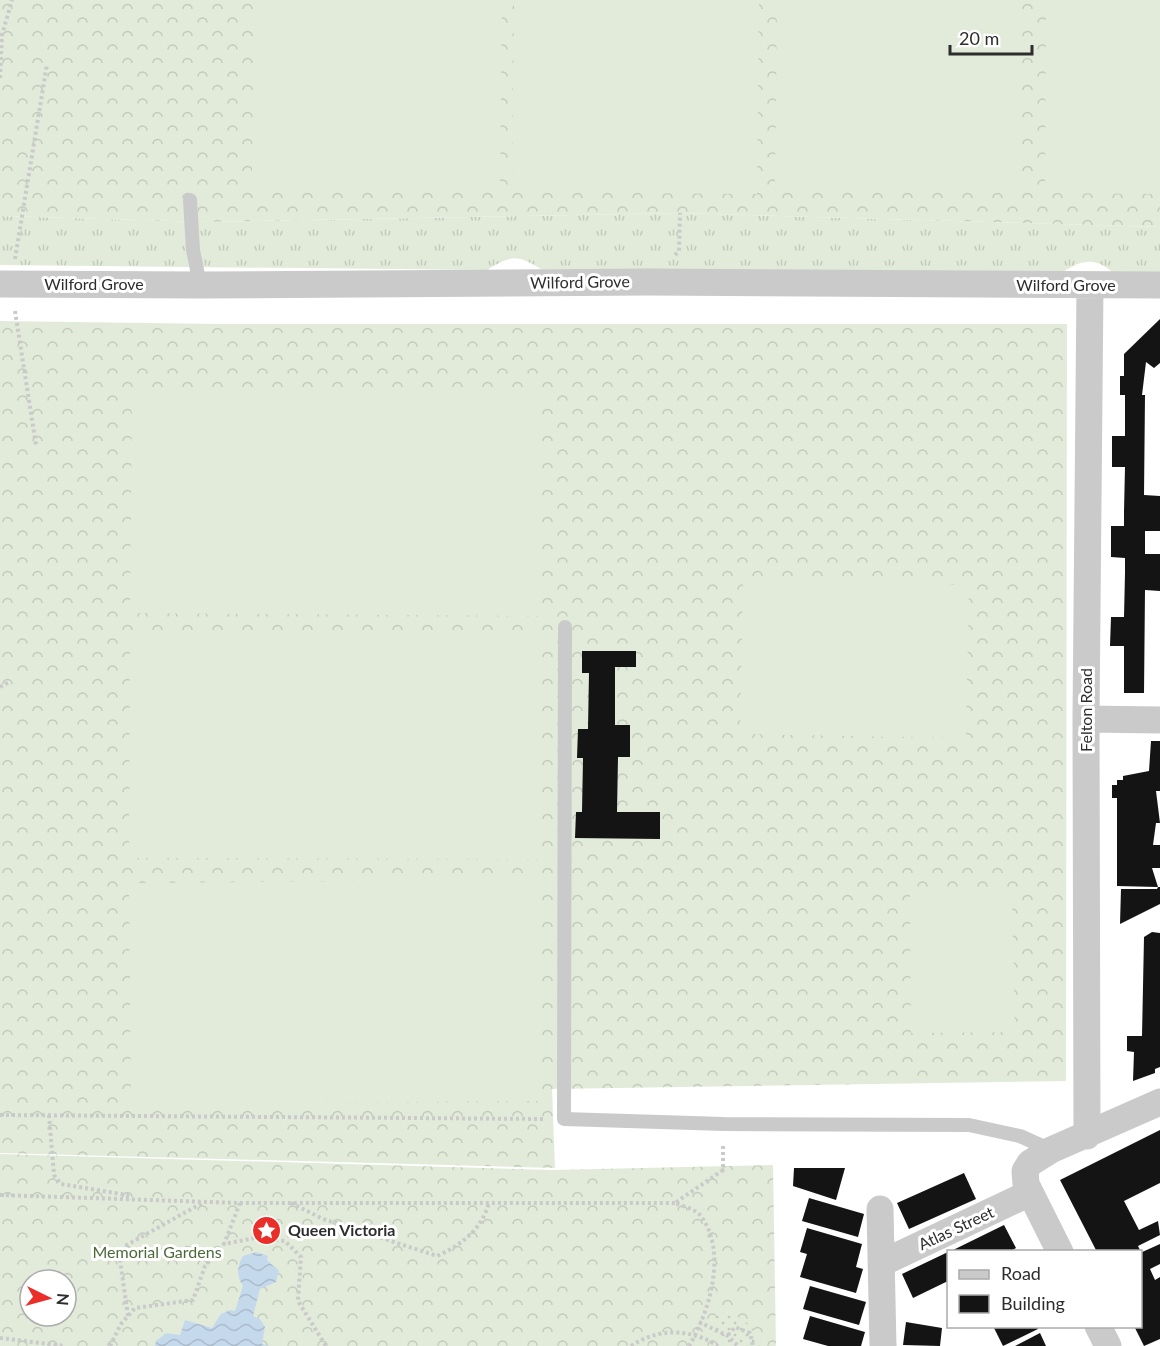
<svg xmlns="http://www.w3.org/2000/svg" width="1160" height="1346" viewBox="0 0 1160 1346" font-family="Lato,sans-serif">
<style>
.grass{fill:url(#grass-tufts)}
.forest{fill:url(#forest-crowns);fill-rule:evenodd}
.garden{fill:url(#garden-dots)}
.pitch{fill:#e2ebda}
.water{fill:url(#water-waves)}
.building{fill:#141414}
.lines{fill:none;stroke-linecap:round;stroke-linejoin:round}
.path{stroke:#cacaca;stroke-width:4;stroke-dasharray:3 3;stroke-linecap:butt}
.lane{stroke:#cacaca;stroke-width:14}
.street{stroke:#cacaca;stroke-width:27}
.labels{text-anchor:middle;stroke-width:6;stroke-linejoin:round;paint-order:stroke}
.street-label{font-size:16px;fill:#2d2d2d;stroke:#fff}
.poi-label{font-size:16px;font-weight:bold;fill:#2d2d2d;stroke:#fff;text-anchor:start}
.park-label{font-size:16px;fill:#4b6a39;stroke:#fff}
</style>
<defs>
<pattern id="grass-tufts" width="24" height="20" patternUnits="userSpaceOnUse" patternTransform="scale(1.5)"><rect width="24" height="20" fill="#e2ebda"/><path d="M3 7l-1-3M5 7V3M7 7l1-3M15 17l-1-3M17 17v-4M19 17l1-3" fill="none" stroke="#c2cabb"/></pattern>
<pattern id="forest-crowns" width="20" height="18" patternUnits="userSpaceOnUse" patternTransform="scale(1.5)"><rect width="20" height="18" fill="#e2ebda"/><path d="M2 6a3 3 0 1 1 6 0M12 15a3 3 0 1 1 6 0" fill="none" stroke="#c2cabb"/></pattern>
<pattern id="garden-dots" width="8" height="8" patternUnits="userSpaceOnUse" patternTransform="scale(1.5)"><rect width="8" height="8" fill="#e2ebda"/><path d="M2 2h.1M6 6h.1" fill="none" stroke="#c2cabb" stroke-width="1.8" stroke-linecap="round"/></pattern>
<pattern id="water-waves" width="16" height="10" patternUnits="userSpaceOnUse" patternTransform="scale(1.5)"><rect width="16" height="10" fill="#c5d9ec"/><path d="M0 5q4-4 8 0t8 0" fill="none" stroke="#aabbcb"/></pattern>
</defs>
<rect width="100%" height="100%" fill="#fff"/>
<path class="grass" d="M680 213 1160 227V274H1114C1097 257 1082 259 1063 272L541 269C516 254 513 255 487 270L0 265V216L207 222Z"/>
<path class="forest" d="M0 0H1160V227L680 213 207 222 0 216Z
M0 321 221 324H1067L1066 1081 552 1089 555 1168 0 1153Z
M0 1154 553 1170 773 1165 776 1346H0ZM30 1280H66V1316H30Z"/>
<path class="garden" d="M717 1311C741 1314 754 1325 762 1346H732L711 1333Z"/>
<path class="pitch" d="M254 0H502L500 191 252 189Z
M514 0H759L757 194 512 192Z
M777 0H1022L1021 193 775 191Z
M1046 0H1160V194L1045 193Z
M132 388 542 391 540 616 130 613Z
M743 580 969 585 966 738 740 734Z
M130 636 541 637 540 859 129 858Z
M540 880 542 1101 131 1104 129 883Z
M1012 889 1015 1032 911 1033 910 890Z"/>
<path class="water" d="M256 1252 268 1256 267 1260 279 1271 276 1282 260 1289 253 1316 260 1319 265 1327 262 1344 270 1346H155L156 1341 166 1333 180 1335 185 1320 212 1328 221 1314 230 1310 235 1311 243 1286C236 1276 237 1266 243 1256Z"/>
<path class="building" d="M1160 319V363L1154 368 1146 362 1142 395H1145L1144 495 1160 496V531H1145V554H1160V591L1145 590 1144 693H1124V646H1110L1111 617H1124L1125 573V558L1111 557V526H1124V512L1125 467H1112V436H1125V395H1120V376H1124V354Z
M582 651H636V667H615V725H630V757H618L617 812H660V839L575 838 576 812H582L583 758H577L578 729H588L589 673H582Z
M1151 741H1160V791H1156L1160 823H1156L1153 845H1160V868H1152L1158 887 1117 886V798H1112V785H1117V780H1123V776L1149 771Z
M1158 887H1160V904L1120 924 1121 889H1157Z
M1152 932 1160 933V1067L1155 1069V1073L1133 1081 1134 1052 1127 1051V1036H1142L1144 937Z
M1160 1130V1183L1124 1201 1139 1230 1158 1221 1160 1235 1138 1246 1141 1252H1097L1060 1180Z
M794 1168H845L836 1200 793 1186Z
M964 1173 976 1199 909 1229 897 1203Z
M809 1198 864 1214 858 1237 802 1221Z
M1004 1225 1016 1248 1009 1252H949Z
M807 1228 862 1244 856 1267 863 1269 856 1293 800 1277 807 1254 800 1252Z
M1160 1244V1264L1150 1269 1155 1280 1160 1277V1339L1144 1346 1134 1326H1140V1253Z
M948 1252V1281L913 1298 902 1274Z
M810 1286 866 1302 859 1325 803 1309Z
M810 1316 865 1332 861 1346H828L803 1339Z
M906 1322 942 1328 940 1346 903 1345Z
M993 1326H1037L1038 1329 1003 1346Z
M1040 1333 1046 1346H1015Z"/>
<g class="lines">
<path class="path" d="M0 78 2 35 12 0
M675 255 679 251 680 213
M15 259 47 64
M15 311 36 445
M0 687 9 682
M0 1115 545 1119
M49 1115 54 1175 61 1184 127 1195 131 1199
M0 1195 240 1203H675
M240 1203 224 1244 255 1238 285 1241 301 1257 298 1301 326 1346
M291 1203 323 1219 437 1256C461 1245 482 1230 489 1202
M128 1316 120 1260 125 1246 204 1202
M699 1322 728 1336 738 1346
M728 1335 735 1327 750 1333 753 1346
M0 1338 65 1346
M110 1346 121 1324 135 1308 193 1300 205 1266 224 1244
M631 1346C658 1328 690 1328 718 1346
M689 1346C710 1311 728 1250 700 1215 695 1209 682 1206 675 1203L723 1170V1143"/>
<path class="lane" d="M190 200 193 250 200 285
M565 627 564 1119 724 1124 969 1125 1020 1136 1051 1150"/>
<path class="street" d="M0 284 200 285 649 282 1160 285
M1086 719 1160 720
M1087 1136 1086 719 1090 285
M880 1209 883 1346
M1060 1252 1026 1184 1025 1171 1030 1163 1051 1150 1160 1102
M882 1263 1030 1193
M1098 1326 1108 1346"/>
</g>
<defs>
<symbol id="sight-disc" viewBox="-11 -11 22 22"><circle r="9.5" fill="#ea2e29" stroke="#fff"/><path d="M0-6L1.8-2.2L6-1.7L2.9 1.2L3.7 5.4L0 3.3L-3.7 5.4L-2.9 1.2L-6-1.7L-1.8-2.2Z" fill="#fff"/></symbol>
</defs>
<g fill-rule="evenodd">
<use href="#sight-disc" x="250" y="1214" width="33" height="33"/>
</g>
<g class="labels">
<g class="street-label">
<text transform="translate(580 282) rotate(-1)" y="6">Wilford Grove</text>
<text x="94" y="290">Wilford Grove</text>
<text x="1066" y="291">Wilford Grove</text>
<text transform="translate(1086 710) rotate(-90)" y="6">Felton Road</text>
<text transform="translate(956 1228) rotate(-25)" y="6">Atlas Street</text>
</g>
<g class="poi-label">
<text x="288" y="1236">Queen Victoria</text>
</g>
<g class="park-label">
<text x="157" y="1258">Memorial Gardens</text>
</g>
</g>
<rect x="947" y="1250" width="195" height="78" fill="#ffffff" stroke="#ababab" stroke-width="1.5"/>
<rect x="959" y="1270" width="30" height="9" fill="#cacaca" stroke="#ababab" stroke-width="1.5"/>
<text x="1001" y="1280" font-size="18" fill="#2d2d2d">Road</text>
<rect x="959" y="1295" width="30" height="18" fill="#141414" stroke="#ababab" stroke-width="1.5"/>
<text x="1001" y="1310" font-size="18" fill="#2d2d2d">Building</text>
<g transform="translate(48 1298) rotate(95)"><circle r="28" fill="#ffffff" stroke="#ababab" stroke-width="1.5"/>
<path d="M0-4.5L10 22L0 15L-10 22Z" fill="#ea2e29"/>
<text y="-9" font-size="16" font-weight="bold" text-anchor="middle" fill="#2d2d2d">N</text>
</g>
<path d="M950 45v9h82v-9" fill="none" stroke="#2d2d2d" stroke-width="3"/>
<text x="959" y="45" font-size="18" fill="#2d2d2d" stroke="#ffffff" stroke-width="4.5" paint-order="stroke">20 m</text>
</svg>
